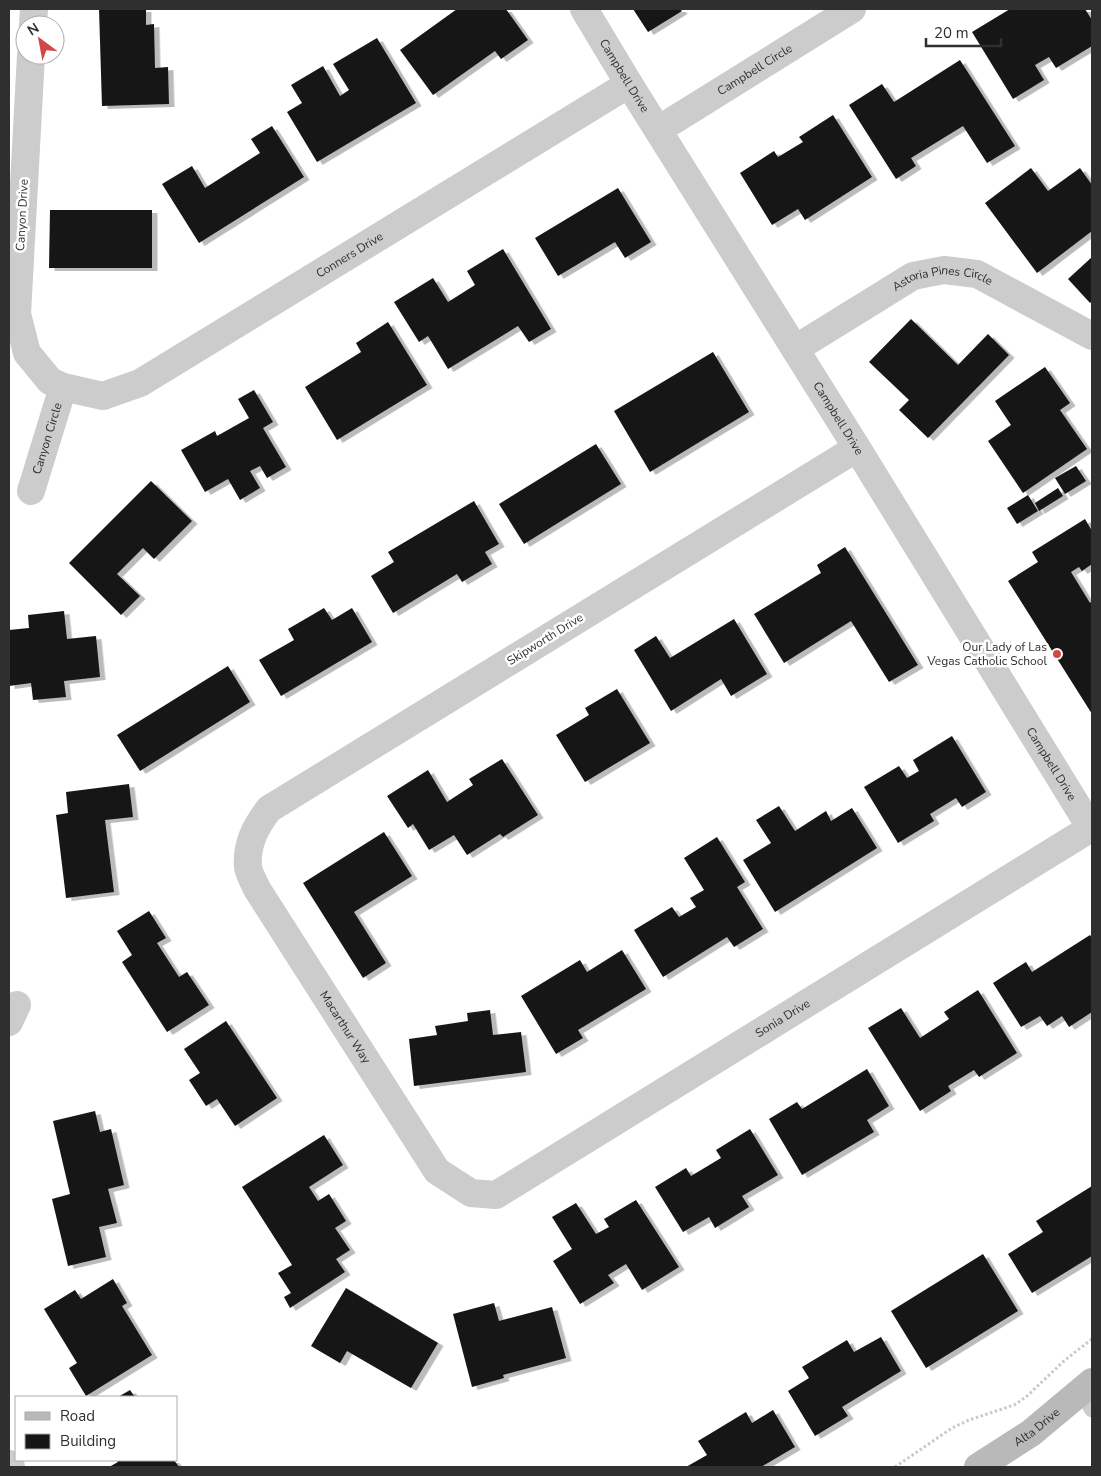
<svg xmlns="http://www.w3.org/2000/svg" width="1101" height="1476" viewBox="0 0 1101 1476" font-family="'Nunito Sans',sans-serif">
<style>
.building{fill:#161616;filter:url(#shadow)}
.lines{fill:none;stroke-linecap:round;stroke-linejoin:round}
.path{stroke:#c9c9c9;stroke-width:3;stroke-dasharray:2.5 2.5;stroke-linecap:butt}
.lane{stroke:#ccc;stroke-width:15}
.street{stroke:#ccc;stroke-width:28}
.secondary{stroke:#b9b9b9;stroke-width:28}
.poi-dot{fill:#d14647;stroke:#fff;stroke-width:2}
.labels{text-anchor:middle;stroke-width:5;stroke-linejoin:round;paint-order:stroke}
.street-label{font-size:12px;fill:#2f2f2f;stroke:#fff}
.poi-label{font-size:12px;fill:#2f2f2f;stroke:#fff;text-anchor:end}
</style>
<defs>
<filter id="shadow"><feDropShadow dx="5.5" dy="3" stdDeviation="0" flood-color="#0004"/></filter>
</defs>
<rect width="100%" height="100%" fill="#fff"/>
<path class="building" d="M99 9H146V25L154 24 155 68 168 67 169 104 102 106Z
M457 9H506L528 40 501 59 495 51 433 95 400 50Z
M633 9H680L682 11 648 32Z
M1010 9H1085L1092 20V46L1056 68 1049 57 1035 65 1044 80 1013 99 972 32Z
M377 38 416 103 317 162 287 112 302 103 291 85 323 66 340 96 349 90 333 64Z
M960 60 1015 146 987 163 963 126 911 158 916 166 896 179 849 105 882 84 894 102Z
M833 115 872 177 805 220 798 209 772 225 740 173 774 151 778 157 803 142 799 137Z
M272 126 304 177 199 243 162 184 192 166 205 188 260 153 251 139Z
M1031 168 1048 191 1080 168 1092 185V231L1037 273 985 203Z
M618 188 651 242 625 258 615 242 558 276 535 238Z
M50 210H152V268H49Z
M503 249 551 329 529 342 518 326 448 369 428 336 419 342 394 302 433 278 448 302 475 285 467 271Z
M1092 257V301L1090 303 1068 279Z
M911 319 958 365 988 334 1009 355 928 438 899 410 909 400 869 362Z
M388 322 427 385 337 440 305 387 361 352 356 343Z
M713 352 749 412 650 472 614 411Z
M1045 367 1070 403 1060 410 1087 449 1023 493 988 441 1011 425 995 401Z
M254 390 273 422 263 428 286 467 267 478 260 466 250 471 260 488 240 500 228 479 205 492 181 450 215 431 217 436 249 418 238 399Z
M596 444 621 484 524 544 499 504Z
M1076 466 1086 481 1065 494 1055 478Z
M151 481 192 521 154 559 143 548 117 574 140 596 121 615 69 563Z
M1058 488 1063 496 1039 511 1035 503Z
M1028 495 1038 511 1017 524 1007 508Z
M474 501 499 544 485 552 492 564 462 582 457 574 393 613 371 576 394 562 388 552Z
M1085 519 1092 531V564L1082 571 1079 567 1071 572 1090 603 1092 601V714L1008 581 1038 562 1032 552Z
M845 547 918 665 889 682 851 621 784 663 754 614 821 573 817 565Z
M324 608 332 620 352 608 372 642 281 696 259 660 294 640 288 629Z
M64 611 67 639 96 636 100 677 64 681 66 697 33 700 31 683 9 686V630L29 628 28 615Z
M734 619 767 674 731 696 721 679 671 711 634 650 656 636 670 658Z
M228 666 250 702 140 771 117 735Z
M617 689 650 743 585 782 556 735 589 715 585 708Z
M952 736 986 792 962 807 956 798 930 814 934 821 898 843 864 787 899 766 907 778 919 771 913 760Z
M502 759 538 815 503 837 500 834 467 855 454 835 429 850 413 824 408 828 387 796 428 770 447 802 473 785 469 779Z
M129 784 133 817 105 820 114 892 66 898 56 815 68 813 66 792Z
M779 806 795 831 826 811 831 821 852 808 877 848 775 912 743 860 771 843 756 820Z
M384 832 412 876 354 912 386 963 363 978 303 883Z
M717 837 745 882 737 887 763 929 734 947 727 937 663 977 634 930 672 907 679 917 696 907 690 898 704 890 684 858Z
M149 911 166 938 157 943 179 977 187 972 209 1005 167 1032 122 962 132 955 117 931Z
M1090 935 1092 938V1012L1069 1027 1062 1016 1047 1026 1040 1016 1021 1027 993 983 1026 962 1032 972Z
M622 950 646 989 578 1030 583 1038 556 1054 521 996 580 960 587 972Z
M978 990 1017 1053 979 1077 974 1070 948 1086 951 1091 920 1111 868 1028 901 1008 920 1038 949 1019 944 1012Z
M490 1010 493 1035 521 1032 526 1072 414 1086 409 1039 437 1035 435 1026 468 1021 467 1013Z
M226 1021 277 1098 235 1126 217 1099 206 1106 189 1080 200 1073 184 1049Z
M867 1069 889 1106 867 1120 874 1132 802 1175 769 1119 797 1102 802 1109Z
M95 1111 100 1132 111 1129 124 1185 108 1189 117 1223 99 1227 106 1257 68 1266 52 1199 70 1194 53 1121Z
M750 1129 778 1175 742 1196 749 1207 715 1228 709 1217 683 1232 655 1187 686 1168 691 1176 721 1158 716 1150Z
M324 1135 343 1165 309 1187 318 1201 329 1194 346 1221 335 1228 350 1250 336 1259 345 1272 290 1308 284 1297 291 1293 278 1273 292 1265 242 1187Z
M1092 1186V1256L1032 1293 1008 1254 1043 1232 1036 1221Z
M636 1200 679 1267 642 1290 626 1264 608 1275 614 1283 580 1304 553 1261 572 1249 552 1217 576 1203 596 1234 609 1227 604 1219Z
M983 1254 1018 1311 926 1368 891 1311Z
M113 1279 127 1303 122 1306 152 1355 86 1396 69 1368 77 1363 44 1309 75 1290 81 1299Z
M346 1288 438 1343 411 1388 347 1351 340 1363 311 1346Z
M494 1303 499 1321 552 1307 566 1358 503 1375 504 1378 472 1387 453 1314Z
M881 1337 901 1371 842 1407 848 1416 815 1436 788 1391 809 1378 802 1367 847 1340 854 1352Z
M130 1390 135 1397H118Z
M773 1410 795 1447 761 1467H686L707 1455 698 1441 746 1412 752 1423Z
M117 1460H174L179 1467H109L118 1462Z"/>
<g class="lines">
<path class="path" d="M895 1467 952 1428 969 1420 1014 1405 1026 1397 1065 1360 1092 1339"/>
<path class="lane" d="M1081 1392 1092 1410"/>
<g class="street">
<path id="s1" d="M584 9 629 84 857 448 1092 830"/>
<path d="M33 25 34 9"/>
<path id="s2" d="M31 55 17 314 27 353 50 381 63 387 103 396 140 383 629 84"/>
<path id="s3" d="M658 130 852 9"/>
<path id="s4" d="M795 349 913 276 944 270 977 274 1092 336"/>
<path id="s5" d="M857 448 269 809C256 826 246 844 248 867 249 874 254 882 257 889L437 1171 471 1193 496 1195 1091 828"/>
<path id="s6" d="M31 491 63 387"/>
<path d="M9 1022 17 1005"/>
<path d="M9 1464 11 1467"/>
</g>
<path class="secondary" id="s7" d="M978 1467 1031 1433 1092 1382"/>
</g>
<circle class="poi-dot" cx="1057" cy="654" r="5"/>
<g class="labels">
<g class="street-label">
<text dy="4" stroke="none"><textPath href="#s3" startOffset="114">Campbell Circle</textPath></text>
<text dy="4" stroke="none"><textPath href="#s1" startOffset="78">Campbell Drive</textPath></text>
<text transform="translate(22 215) rotate(-87)" y="4">Canyon Drive</text>
<text dy="4" stroke="none"><textPath href="#s2" startOffset="676">Conners Drive</textPath></text>
<text dy="4" stroke="none"><textPath href="#s4" startOffset="168">Astoria Pines Circle</textPath></text>
<text dy="4" stroke="none"><textPath href="#s1" startOffset="482">Campbell Drive</textPath></text>
<text dy="4" stroke="none"><textPath href="#s6" startOffset="55">Canyon Circle</textPath></text>
<text transform="translate(545 639) rotate(-32)" y="4">Skipworth Drive</text>
<text dy="4" stroke="none"><textPath href="#s1" startOffset="888">Campbell Drive</textPath></text>
<text dy="4" stroke="none"><textPath href="#s5" startOffset="1514">Sonia Drive</textPath></text>
<text dy="4" stroke="none"><textPath href="#s5" startOffset="941">Macarthur Way</textPath></text>
<text dy="4" stroke="none"><textPath href="#s7" startOffset="71">Alta Drive</textPath></text>
</g>
<g class="poi-label">
<text x="1047" y="651">Our Lady of Las<tspan x="1047" dy="14">Vegas Catholic School</tspan></text>
</g>
</g>
<rect width="1101" height="1476" fill="none" stroke="#2f2f2f" stroke-width="20"/>
<rect x="15" y="1396" width="162" height="65" fill="#ffffff" stroke="#acacac"/>
<rect x="25" y="1412" width="25" height="8" fill="#b9b9b9" stroke="#acacac"/>
<text x="60" y="1421" font-size="15" fill="#2f2f2f">Road</text>
<rect x="25" y="1434" width="25" height="15" fill="#161616" stroke="#acacac"/>
<text x="60" y="1446" font-size="15" fill="#2f2f2f">Building</text>
<g transform="translate(40 40) rotate(328)"><circle r="24" fill="#ffffff" stroke="#acacac"/>
<path d="M0-4L9 19L0 12L-9 19Z" fill="#d14647"/>
<text y="-8" font-size="14" font-weight="bold" text-anchor="middle" fill="#2f2f2f">N</text>
</g>
<path d="M926 38v8h75v-8" fill="none" stroke="#2f2f2f" stroke-width="2.5"/>
<text x="934" y="38" font-size="15" fill="#2f2f2f" stroke="#ffffff" stroke-width="4" paint-order="stroke">20 m</text>
</svg>
